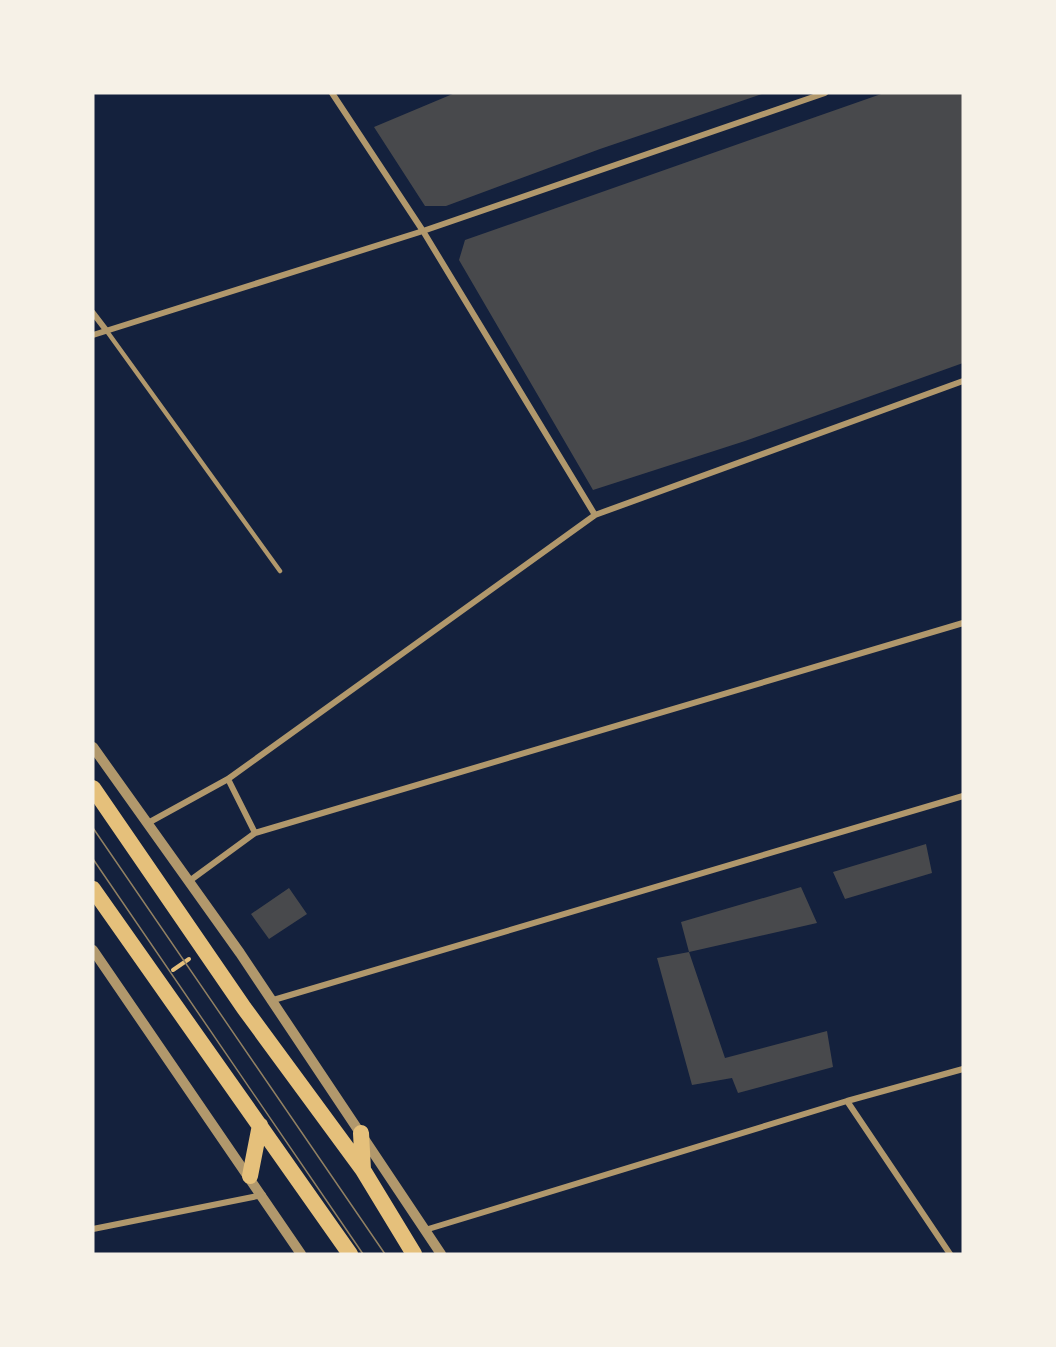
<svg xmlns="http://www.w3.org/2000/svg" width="1056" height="1347" viewBox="0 0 1056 1347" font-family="'Roboto Condensed',sans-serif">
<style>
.building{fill:#48494c}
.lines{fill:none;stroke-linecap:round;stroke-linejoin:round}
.path{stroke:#e5c07b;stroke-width:4}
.service{stroke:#b1986c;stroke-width:4.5}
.minor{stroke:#b1986c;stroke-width:6}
.tertiary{stroke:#b1986c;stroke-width:10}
.trunk{stroke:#e5c07b;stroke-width:16}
.tram{stroke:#918062;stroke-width:1.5}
</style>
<rect width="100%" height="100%" fill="#14213d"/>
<path class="building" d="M455 93H762V94L600 149 446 206H425L374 127Z
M884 93H963V363L745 441 593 490 459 260 465 240Z
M926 844 932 873 845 899 833 872Z
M801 887 817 923 689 952 681 922Z
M289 888 307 914 269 939 251 914Z
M689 952 725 1058 827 1031 833 1067 738 1093 732 1078 692 1085 657 958Z"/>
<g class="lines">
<path class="path" d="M173 970 189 959"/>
<path class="service" d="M106 330 280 571"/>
<path class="minor" d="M332 93 423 231 595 515
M93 313 106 330
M93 335 423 231 825 93
M228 779 255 833
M148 823 228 779 595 515 963 381
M188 882 255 833 963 623
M270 1001 963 796
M847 1101 950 1254
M93 1229 263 1195
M425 1230 847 1101 963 1069"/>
<path class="tertiary" d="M93 747 240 953 441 1254
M93 950 301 1254"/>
<path class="trunk" d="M93 788 244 1008 363 1170 414 1254
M93 889 350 1254
M361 1133 363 1170
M250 1176 260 1125"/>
<path class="tram" d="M93 828 385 1254
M93 859 363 1254"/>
</g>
<rect width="1056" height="1347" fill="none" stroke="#f6f1e7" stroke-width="189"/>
</svg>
